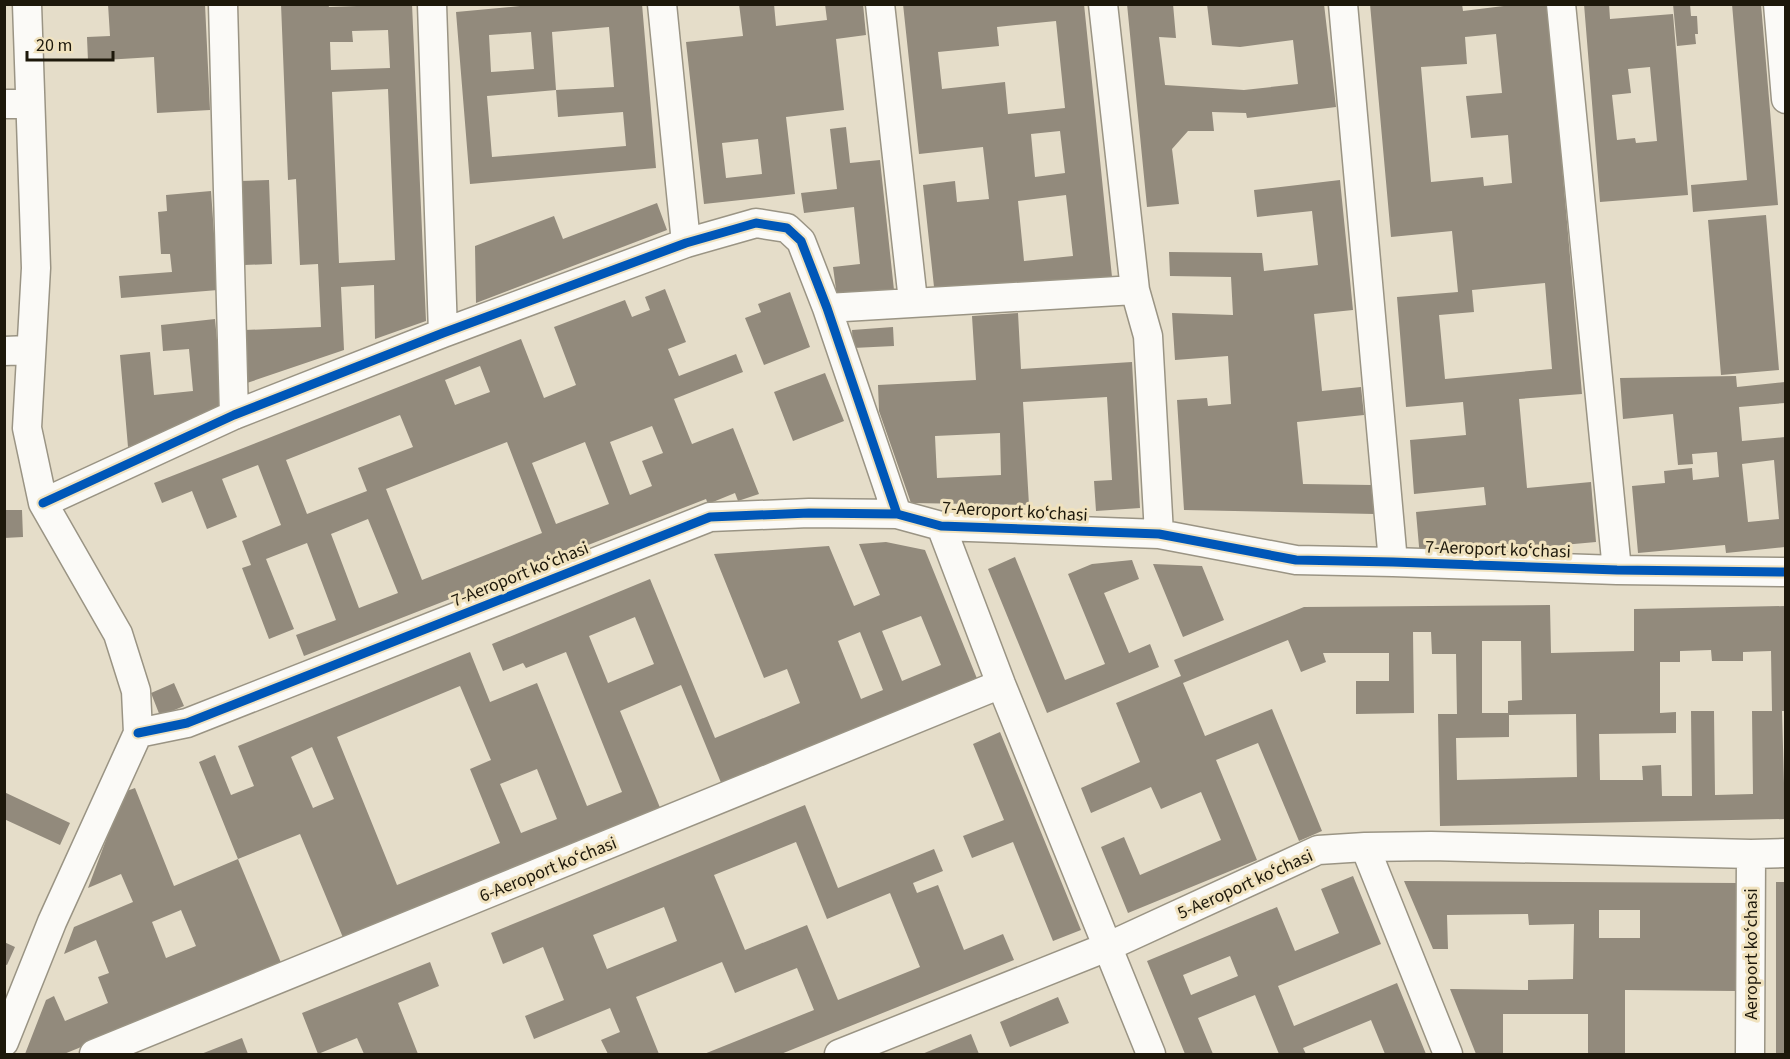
<svg xmlns="http://www.w3.org/2000/svg" width="1790" height="1059" viewBox="0 0 1790 1059" font-family="'Source Sans 3',sans-serif">
<style>
.building{fill:#928a7c;fill-rule:evenodd}
.lines{fill:none;stroke-linecap:round;stroke-linejoin:round}
.minor-casing{stroke:#9a9484;stroke-width:31}
.minor{stroke:#fbfaf7;stroke-width:28}
.cycleway-casing{stroke:#f0e2be;stroke-width:13}
.cycleway{stroke:#0057b8;stroke-width:9}
.labels{text-anchor:middle;stroke-width:6;stroke-linejoin:round;paint-order:stroke}
.street-label{font-size:18px;fill:#1d180b;stroke:#f0e2be}
</style>
<rect width="100%" height="100%" fill="#e5ddc9"/>
<path class="building" d="M108 4H205L210 110 157 113 154 57 88 61 87 37 110 36Z
M281 4H328L329 7 412 4 426 321 375 339 374 285 341 287 344 350 247 383 245 330 321 327 318 264 300 265 296 179 288 180ZM388 30 390 68 331 70 330 42H353L352 31ZM388 89 395 260 339 263 332 92Z
M520 4H642L656 168 470 184 456 12 520 6ZM609 27 614 87 556 90 558 117 623 112 626 146 492 157 487 96 556 90 552 32ZM531 32 534 69 491 72 489 35Z
M739 4H774L776 26 827 20 825 4H863L866 35 836 39 844 110 786 117 795 194 704 204 686 42 743 36ZM758 139 762 174 726 178 722 143Z
M903 4H1084L1112 277 935 296 923 185 955 181 957 202 989 199 983 147 919 154ZM1056 21 1065 108 1008 114 1005 82 942 89 938 52 999 46 997 27ZM1060 131 1065 173 1035 177 1031 134ZM1066 195 1073 256 1024 261 1018 201Z
M1127 4H1173L1176 38 1159 37 1165 85 1244 90 1298 84 1293 40 1240 47 1212 45 1207 4H1324L1336 107 1247 118 1246 113 1212 112 1214 131H1188L1172 149 1179 204 1147 207Z
M1370 4H1462L1463 11 1520 4H1548L1582 394 1519 399 1527 488 1591 482 1596 542 1420 558 1416 512 1486 505 1484 487 1414 494 1410 440 1466 435 1463 402 1406 407 1397 297 1458 292 1452 231 1391 237ZM1496 34 1502 93 1466 96 1471 138 1508 135 1512 183 1484 186 1483 177 1431 182 1421 67 1467 64 1465 37ZM1545 283 1552 369 1445 379 1439 315 1474 312 1472 290Z
M1584 4H1609L1610 19 1673 14 1688 195 1600 202ZM1650 67 1657 141 1636 143 1635 138 1617 140 1612 95 1631 93 1628 69Z
M1673 4H1690L1691 16H1697L1698 34H1695L1696 44 1677 46Z
M1732 4H1761L1778 205 1693 212 1691 185 1747 180Z
M846 127 850 163 880 160 894 290 837 297 833 267 860 264 854 207 804 213 801 193 837 189 830 129Z
M269 180 272 264 244 265 240 181Z
M1340 180 1353 310 1314 314 1322 391 1361 387 1364 415 1297 422 1303 484 1371 485 1374 514 1184 510 1177 400 1207 398 1208 406 1231 404 1228 356 1175 360 1172 313 1233 315 1231 277 1170 276 1169 252 1262 253 1264 271 1318 265 1312 211 1257 217 1254 190Z
M211 191 218 290 121 298 119 276 172 272 170 254H161L158 212 167 211 166 195Z
M657 203 667 230 476 303 475 246 554 216 563 239Z
M1766 215 1779 370 1721 375 1708 220Z
M665 289 686 342 668 349 679 376 736 354 743 372 674 399 692 444 733 428 759 494 738 501 735 493 708 504 706 499 304 656 296 635 336 620 307 543 266 559 294 629 269 639 242 568 251 565 242 541 281 525 258 465 222 479 237 517 207 529 192 491 162 503 154 483 521 339 544 398 576 385 554 327 625 300 632 317 650 310 645 297ZM480 366 490 392 455 405 445 380ZM400 415 413 447 358 468 367 491 307 514 286 460ZM652 426 663 453 642 461 652 486 630 495 610 442ZM507 442 542 533 422 580 386 489ZM585 442 609 504 556 524 532 463ZM368 519 398 593 359 608 331 534Z
M790 292 810 347 764 365 745 318 761 312 758 304Z
M1018 313 1021 369 1132 362 1140 508 1096 511 1094 481 1112 480 1107 397 1023 402 1029 505 911 503 879 411 878 385 976 380 972 316ZM1000 433 1001 475 937 478 935 436Z
M215 319 224 413 128 447 120 355 150 352 154 395 193 391 189 349 163 351 161 325Z
M893 327 894 346 853 348 852 330Z
M825 373 844 421 793 441 774 392Z
M1736 376 1737 387 1785 382V403L1739 407 1742 441 1785 437V547L1726 553 1725 545 1638 553 1632 486 1665 483 1664 471 1692 468 1693 480 1719 477 1717 452 1692 454 1693 464 1678 465 1673 414 1623 419 1620 378ZM1774 460 1779 519 1748 522 1742 464Z
M4 510H22L23 537 4 538Z
M886 542 925 550 978 681 722 785 681 685 620 711 661 810 344 940 300 834 238 859 282 965 64 1054H25L46 1000 54 996 65 1021 108 1003 98 977 109 973 96 940 64 954 74 927 133 902 121 874 88 888 124 792 135 788 174 886 238 859 199 762 215 755 231 795 254 786 238 746 470 652 490 702 537 683 587 806 622 792 566 652 526 668 523 663 503 671 492 644 650 579 715 738 800 703 787 669 764 678 714 554 829 546 854 606 880 595 859 544ZM921 616 941 665 902 681 882 631ZM635 617 654 664 608 683 589 636ZM860 632 883 690 861 699 838 641ZM460 686 491 760 470 769 500 843 397 885 337 737ZM312 747 334 799 313 808 291 757ZM537 769 557 819 521 833 500 784ZM181 910 196 946 166 958 152 922Z
M1015 557 1065 680 1105 664 1068 574 1092 564 1132 560 1139 579 1104 593 1129 653 1150 644 1159 667 1047 713 988 569Z
M1153 564 1202 566 1224 620 1183 637Z
M1550 605 1551 653 1634 651V609L1785 606V711H1782L1785 819 1440 826 1438 714H1457L1456 654H1432L1431 632H1413L1414 713 1356 714V681H1389V653H1323L1326 662 1301 672 1288 640 1183 683 1205 736 1272 709 1322 831 1299 841 1258 743 1216 760 1257 860 1128 913 1101 847 1124 837 1140 875 1221 840 1201 792 1161 809 1151 787 1091 813 1081 788 1140 762 1116 703 1181 676 1174 660 1304 607ZM1482 641H1521L1522 700 1508 701V713H1482ZM1711 650 1712 661H1743V652L1771 651 1772 711H1752L1753 794 1715 795 1714 711H1691L1692 796H1662L1661 765 1642 766 1643 780H1600L1599 734 1676 733V712L1660 713V662H1680V651ZM1576 714 1577 777 1457 780 1456 738 1509 737V715Z
M174 683 184 706 160 716 151 693Z
M1000 732 1081 930 1053 941 1013 842 972 858 963 836 1004 820 973 744Z
M4 792 70 823 60 845 4 819Z
M805 805 838 888 934 849 943 871 913 883 917 893 938 885 964 950 1003 934 1014 960 781 1054H704L814 1010 797 968 735 993 722 962 636 997 659 1054H608L601 1040 620 1032 610 1008 534 1039 525 1016 564 1000 543 947 503 964 491 933ZM796 842 827 919 890 893 920 967 838 1000 807 925 745 950 714 875ZM664 907 677 941 607 969 593 935Z
M1353 876 1381 944 1278 986 1294 1026 1397 983 1426 1054H1385L1371 1020 1303 1048 1306 1054H1279L1255 995 1198 1018 1213 1054H1185L1147 961 1277 907 1295 951 1339 933 1321 889ZM1230 956 1238 976 1191 995 1183 975Z
M1404 881 1736 883V991L1625 990V1054H1588V1014H1503V1054H1476L1450 989 1528 990V980L1573 979 1574 924 1529 925 1528 914 1447 915 1448 949H1433ZM1599 910H1640V938H1599Z
M1776 882H1785V1054H1776Z
M4 942 15 947 7 965 4 964Z
M430 962 439 986 398 1003 418 1054H364L357 1038 318 1054 302 1013Z
M1058 997 1069 1023 1010 1047 1000 1022Z
M971 1034 979 1054H922Z
M242 1038 248 1054H201Z"/>
<g class="lines">
<defs>
<path id="minor" d="M223 4 234 415
M432 4 443 333
M662 4 686 243
M880 4 913 301
M1103 4 1135 290 1148 336 1159 534
M1343 4 1393 562
M1561 4 1617 570
M1778 4 1786 99
M4 104H29
M827 308 1135 290
M4 351 30 350
M43 503 234 415 443 333 686 243 756 223 787 228 801 241 827 308 897 514
M941 526 1001 684 1151 1054
M138 733 187 723 710 517 809 513 897 514 941 526 1159 534 1296 560 1393 562 1617 570 1786 572
M1365 847 1448 1054
M4 1042 52 922 138 733 136 691 118 634 43 503 27 428 36 268 27 4
M94 1054 1001 684
M839 1054 1107 947 1318 850 1365 847 1431 846 1751 854 1786 853
M1750 1054 1751 854"/>
</defs>
<use href="#minor" class="minor-casing"/>
<use href="#minor" class="minor"/>
<defs>
<path id="cycleway" d="M43 503 234 415 443 333 686 243 756 223 787 228 801 241 827 308 897 514
M138 733 187 723 710 517 809 513 897 514 941 526 1159 534 1296 560 1393 562 1617 570 1786 572"/>
</defs>
<use href="#cycleway" class="cycleway-casing"/>
<use href="#cycleway" class="cycleway"/>
</g>
<g class="labels">
<g class="street-label">
<text transform="translate(1015 511) rotate(3)" y="6">7-Aeroport koʻchasi</text>
<text transform="translate(1498 549) rotate(2)" y="6">7-Aeroport koʻchasi</text>
<text transform="translate(520 574) rotate(-22)" y="6">7-Aeroport koʻchasi</text>
<text transform="translate(548 869) rotate(-22)" y="6">6-Aeroport koʻchasi</text>
<text transform="translate(1245 884) rotate(-24)" y="6">5-Aeroport koʻchasi</text>
<text transform="translate(1751 954) rotate(-90)" y="6">Aeroport koʻchasi</text>
</g>
</g>
<rect width="1790" height="1059" fill="none" stroke="#1d180b" stroke-width="12"/>
<path d="M27 51v9h86v-9" fill="none" stroke="#1d180b" stroke-width="3"/>
<text x="36" y="51" font-size="18" fill="#1d180b" stroke="#f0e2be" stroke-width="4.5" paint-order="stroke">20 m</text>
</svg>
